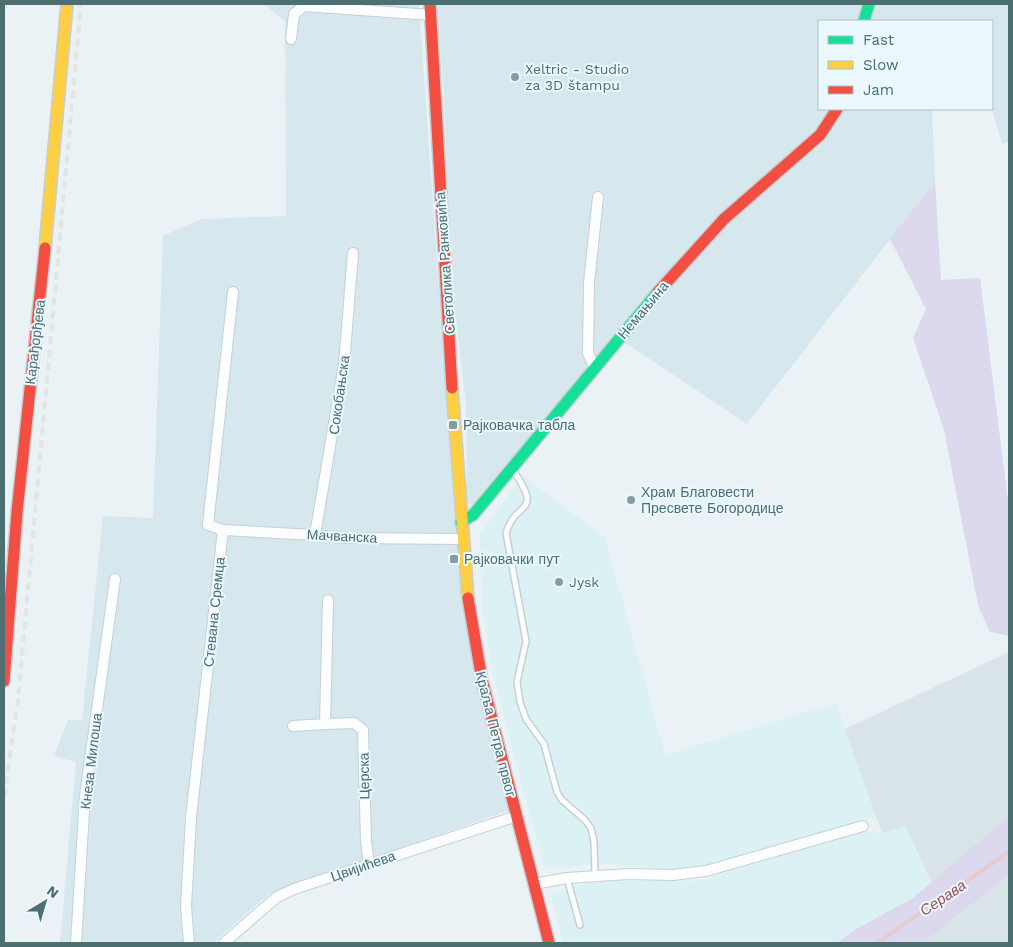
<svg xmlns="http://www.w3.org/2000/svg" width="1013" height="947" viewBox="0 0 1013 947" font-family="'Work Sans',sans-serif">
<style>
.residential{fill:#d6e7ed}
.commercial{fill:#dbf1f3}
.industrial{fill:#d9e4e8}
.green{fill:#dcd9ee}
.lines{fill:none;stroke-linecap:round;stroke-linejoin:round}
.stream{stroke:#e5ccd0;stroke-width:4}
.lane-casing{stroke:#c6d0d3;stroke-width:8}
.street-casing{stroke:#c6d0d3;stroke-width:12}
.fast-casing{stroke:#c5cfd2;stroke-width:14}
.slow-casing{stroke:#c5cfd2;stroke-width:14}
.jam-casing{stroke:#c5cfd2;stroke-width:14}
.lane{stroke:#fcfdfe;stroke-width:5}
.street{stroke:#fcfdfe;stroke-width:10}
.fast{stroke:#16e098;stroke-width:11}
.slow{stroke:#ffcf43;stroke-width:11}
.jam{stroke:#f24e42;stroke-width:11}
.rail{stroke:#e3e5e2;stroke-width:4;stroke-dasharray:8 5;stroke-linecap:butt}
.poi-dot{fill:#839da0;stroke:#ebf8fe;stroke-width:2}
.labels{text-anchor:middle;stroke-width:4;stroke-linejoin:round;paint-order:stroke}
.poi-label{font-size:14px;fill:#4c6f72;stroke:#ebf8fe;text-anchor:start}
.street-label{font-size:14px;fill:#4c6f72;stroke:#ebf8fe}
.water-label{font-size:15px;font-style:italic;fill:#995158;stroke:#ebf8fe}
</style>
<rect width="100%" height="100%" fill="#eaf2f6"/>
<path class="residential" d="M264 4H419L454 509 510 810 269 894 214 942 60 943 76 762 54 756 68 720H82L103 516 153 518 163 236 202 219 286 216 285 21Z
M435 4H1009V142L1002 144 992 109V21H819V109H932L935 181 747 424 615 336 472 505 464 500 467 479 466 403 450 271 444 89Z"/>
<path class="commercial" d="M523 476 605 538 665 755 836 703 877 817 704 866 667 869 610 864 544 868 493 675 482 605 480 534Z
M903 823 932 883 913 898 854 930 837 943H563L551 893 594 881H698L864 831 882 833Z"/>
<path class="industrial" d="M1009 652V816L932 883 905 826 882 833 845 729Z
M1009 875V943H923Z"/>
<path class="green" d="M935 181 941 280 980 278 1009 509V636L990 632 978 605 944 430 913 338 926 309 890 239Z
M1009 816V875L923 943H837L854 930 913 898Z"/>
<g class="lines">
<path class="stream" d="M877 943 1009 852"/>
<defs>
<path id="lane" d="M513 470C544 516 516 499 506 533L526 641 517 682 520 702 526 719 544 744 557 792 562 800 585 820 591 828 594 842 595 876
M567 878 580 925"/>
<path id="street" d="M291 39 294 14 304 6 431 15
M233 292 208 525 223 530 315 535 344 538 462 539
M594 367 588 353 589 283 598 197
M315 535 344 364 353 253
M328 600 325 724 354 723 363 730 366 842 369 864
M293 726 325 724
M534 884 567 878 629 874 673 875 706 871 863 826
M76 943 85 796 115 579
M189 943 186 906 191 818 223 530
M224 943 277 897 294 889 517 816"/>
<path id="fast" d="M864 21 869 4
M461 522 473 515 658 292"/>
<path id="slow" d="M45 248 67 4
M452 388 468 598"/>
<path id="jam" d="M430 4 452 388
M658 292 724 219 820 135 837 109
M468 598 482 680 549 943
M4 681 17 512 45 248"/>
</defs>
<use href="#lane" class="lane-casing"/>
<use href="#street" class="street-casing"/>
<use href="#fast" class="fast-casing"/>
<use href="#slow" class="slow-casing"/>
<use href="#jam" class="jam-casing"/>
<use href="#lane" class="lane"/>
<use href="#street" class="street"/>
<use href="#fast" class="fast"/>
<use href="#slow" class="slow"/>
<use href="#jam" class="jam"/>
<path class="rail" d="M4 797 18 701 81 4"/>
</g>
<g class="poi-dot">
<circle cx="515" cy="77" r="5"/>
<rect x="448" y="420" width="10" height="10" rx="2.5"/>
<circle cx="631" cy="500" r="5"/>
<rect x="449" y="554" width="10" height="10" rx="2.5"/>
<circle cx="559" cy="582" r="5"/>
</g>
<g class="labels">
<g class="poi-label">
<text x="525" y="74">Xeltric - Studio<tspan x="525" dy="16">za 3D štampu</tspan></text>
<text x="463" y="430">Рајковачка табла</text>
<text x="641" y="497">Храм Благовести<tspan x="641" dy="16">Пресвете Богородице</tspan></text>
<text x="464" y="564">Рајковачки пут</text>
<text x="569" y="587">Jysk</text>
</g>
<g class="street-label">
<text transform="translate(445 263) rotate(-94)" y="5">Светолика Ранковића</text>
<text transform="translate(643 310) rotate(-50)" y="5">Немањина</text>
<text transform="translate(35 342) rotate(-83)" y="5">Карађорђева</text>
<text transform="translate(339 395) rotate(-82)" y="5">Сокобањска</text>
<text transform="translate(342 536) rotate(3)" y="5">Мачванска</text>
<text transform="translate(214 612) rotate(-84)" y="5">Стевана Сремца</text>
<text transform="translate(496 734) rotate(76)" y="5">Краља Петра првог</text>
<text transform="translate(91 761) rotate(-83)" y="5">Кнеза Милоша</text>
<text transform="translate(364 776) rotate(-91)" y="5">Церска</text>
<text transform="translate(363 866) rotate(-19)" y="5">Цвијићева</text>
</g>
<g class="water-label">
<text transform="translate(943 898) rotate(-34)" y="5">Серава</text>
</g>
</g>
<rect width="1013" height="947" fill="none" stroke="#4c6f72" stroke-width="10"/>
<rect x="818" y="20" width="175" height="90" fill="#ebf8fe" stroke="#abc1c6"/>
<rect x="828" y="36" width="25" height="8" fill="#16e098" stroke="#abc1c6"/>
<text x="863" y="45" font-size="15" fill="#4c6f72">Fast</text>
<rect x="828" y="61" width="25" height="8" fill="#ffcf43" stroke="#abc1c6"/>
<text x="863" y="70" font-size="15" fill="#4c6f72">Slow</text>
<rect x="828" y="86" width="25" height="8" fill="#f24e42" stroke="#abc1c6"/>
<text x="863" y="95" font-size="15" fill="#4c6f72">Jam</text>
<g transform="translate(45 902) rotate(38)" stroke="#ebf8fe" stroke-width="4" paint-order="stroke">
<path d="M0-4L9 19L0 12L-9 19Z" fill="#4c6f72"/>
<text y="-8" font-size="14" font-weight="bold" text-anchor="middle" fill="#4c6f72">N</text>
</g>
</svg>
